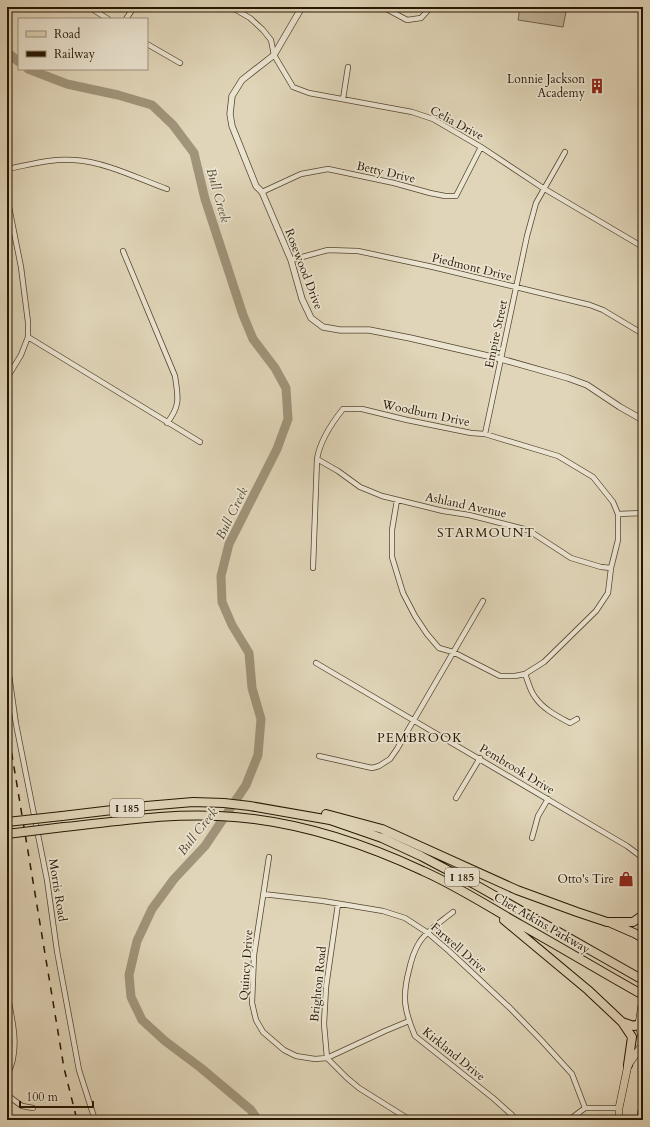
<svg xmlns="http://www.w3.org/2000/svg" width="650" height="1127" viewBox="0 0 650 1127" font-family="Cardo,serif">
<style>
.green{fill:#c0b499;stroke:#72644d}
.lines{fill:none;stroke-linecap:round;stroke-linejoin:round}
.river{stroke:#a0947a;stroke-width:9}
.minor-casing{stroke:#54452f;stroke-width:6}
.tertiary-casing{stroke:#54452f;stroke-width:7}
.primary-casing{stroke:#251501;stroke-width:8}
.motorway-casing{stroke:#251501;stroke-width:10}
.minor{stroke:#ebe4d1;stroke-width:4.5}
.tertiary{stroke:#ebe4d1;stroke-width:5.5}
.primary{stroke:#e0d5b8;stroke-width:7}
.motorway{stroke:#e0d5b8;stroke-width:8}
.rail{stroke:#251501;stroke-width:1.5;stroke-dasharray:7 7;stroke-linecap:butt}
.motorway-bridge-casing{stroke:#251501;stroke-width:10;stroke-linecap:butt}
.motorway-bridge{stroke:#e0d5b8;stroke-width:8}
.labels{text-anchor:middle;stroke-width:3.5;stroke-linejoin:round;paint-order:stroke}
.shield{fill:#ebe4d1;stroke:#60533f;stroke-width:1}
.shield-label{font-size:11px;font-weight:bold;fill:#251501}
.poi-label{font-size:12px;fill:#251501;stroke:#ebe4d1;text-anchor:end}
.street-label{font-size:12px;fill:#251501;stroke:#ebe4d1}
.water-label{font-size:13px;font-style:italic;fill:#564831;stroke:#ebe4d1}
.neighbourhood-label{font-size:13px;letter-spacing:1px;fill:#251501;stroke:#ebe4d1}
</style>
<rect width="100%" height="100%" fill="#e0d5b8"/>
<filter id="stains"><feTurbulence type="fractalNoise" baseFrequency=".005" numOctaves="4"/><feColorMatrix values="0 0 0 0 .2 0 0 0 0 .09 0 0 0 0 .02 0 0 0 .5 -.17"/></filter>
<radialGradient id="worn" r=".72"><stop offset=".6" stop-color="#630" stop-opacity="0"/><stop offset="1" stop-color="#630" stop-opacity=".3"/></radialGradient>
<path class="green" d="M520 7H567L563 27 518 20Z"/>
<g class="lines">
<path class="river" d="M7 52 19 62
M28 69 67 84 118 95 152 105 173 125 194 153 205 199 243 315 253 339 275 368 286 388 288 419 277 449 229 544 221 576 222 602 232 625 249 653 252 688 261 719 258 755 246 785 205 846 174 879 152 909 137 941 129 975 131 997 142 1020 165 1041 201 1068 251 1110 258 1120"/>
<defs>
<path id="minor" d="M89 7 108 19
M231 7 250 18 263 30 271 40 274 55 293 87 309 93 412 112 433 119 481 147 543 188 643 247
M383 7 407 20 421 18 431 7
M126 19 134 7
M147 44 180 63
M343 99 348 67
M7 169C29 165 51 158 74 160 106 162 137 178 167 189
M262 192 301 174 328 169 394 183 430 193 445 196H456L481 147
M7 197 21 267 28 322V337L21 355 7 378
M123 251 175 376C178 397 181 405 167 423
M291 260 328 250 358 251 433 267 590 305 603 310 643 334
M28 337 200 442
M485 434 527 236 536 203 565 152
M317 459 338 471 360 487 382 496 443 511 469 515 528 530 571 558 601 567 611 568
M618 514 643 513
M313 568 317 459C320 441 331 424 343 409H362L407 420 471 433 485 434 558 456 593 477 613 502 618 514V540L611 568 608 593 596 611 544 662 525 674 515 676H500L453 652 439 648 427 634 415 616 403 593 392 557V530L397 500
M7 661 16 724 47 880 57 951 79 1070 95 1120
M316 663 627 846 643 858
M525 674C528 681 530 691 535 697 543 709 557 716 570 723L577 719
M319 756 372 768 379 766 390 759 397 749 483 601
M456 798 480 758
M532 838 538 816 548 799
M269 857 254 955 252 1003 256 1020 263 1032 284 1050 296 1056 315 1059 327 1058 385 1031 409 1021
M263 894 323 901 383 911 405 918 428 933 449 951 510 1008 541 1040 572 1074 585 1108
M338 904 326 987 324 1024 327 1058 347 1078 359 1088 410 1120
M453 912C442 921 426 931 419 943 414 951 411 961 409 970 402 997 404 1010 415 1036L493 1098 512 1115 515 1120
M7 993C12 1019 21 1050 7 1075
M7 1095 22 1106 33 1108
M569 1120 585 1108H619"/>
<path id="tertiary" d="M302 7 274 55 242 80 232 96 230 114 232 126 256 186 262 192 291 260 302 299 311 318 323 327 340 330H369L410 338 501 359 568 378 587 385 620 407 643 420"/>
<path id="primary" d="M643 998 639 1024 643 1043
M619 1120V1108L628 1065 643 1044
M640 1120 643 1104"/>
<path id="motorway" d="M326 814 382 829 517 890 577 912 607 922H633L643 915
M62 816 146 806 193 802 224 803 250 806 330 820 382 838 421 856 474 884 643 980
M64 827C115 822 167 813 219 816 290 819 359 841 423 871 457 886 489 907 521 925 562 948 602 972 643 995
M504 920 588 990 622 1022 634 1026 639 1024
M611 923 634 933 643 938
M622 1022 632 1037 628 1065"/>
</defs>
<use href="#minor" class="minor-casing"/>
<use href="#tertiary" class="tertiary-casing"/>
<use href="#primary" class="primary-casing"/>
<use href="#motorway" class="motorway-casing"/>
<use href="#minor" class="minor"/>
<use href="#tertiary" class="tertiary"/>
<use href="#primary" class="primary"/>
<use href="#motorway" class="motorway"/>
<path class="rail" d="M7 725 64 1068 77 1120"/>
<defs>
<path id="motorway-bridge" d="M7 822 62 816
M7 834 64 827"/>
</defs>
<use href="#motorway-bridge" class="motorway-bridge-casing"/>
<use href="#motorway-bridge" class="motorway-bridge"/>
</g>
<defs>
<symbol id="building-bare" viewBox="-9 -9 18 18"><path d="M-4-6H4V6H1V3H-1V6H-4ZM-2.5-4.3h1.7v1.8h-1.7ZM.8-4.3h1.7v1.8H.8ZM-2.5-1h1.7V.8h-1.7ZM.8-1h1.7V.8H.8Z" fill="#8f2418" stroke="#ebe4d1" stroke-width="2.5" paint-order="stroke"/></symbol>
<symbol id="shop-bare" viewBox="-9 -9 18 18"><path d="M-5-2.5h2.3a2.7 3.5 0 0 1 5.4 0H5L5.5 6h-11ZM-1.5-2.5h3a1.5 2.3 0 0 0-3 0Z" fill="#8f2418" stroke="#ebe4d1" stroke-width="2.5" paint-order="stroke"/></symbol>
</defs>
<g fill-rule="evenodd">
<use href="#building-bare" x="586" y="75" width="22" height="22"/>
<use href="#shop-bare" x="615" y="868" width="22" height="22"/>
</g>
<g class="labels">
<g class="shield">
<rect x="110" y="799" width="34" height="18" rx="3"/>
<rect x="445" y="868" width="34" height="18" rx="3"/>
</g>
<g class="shield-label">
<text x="127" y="812">I 185</text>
<text x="462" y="881">I 185</text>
</g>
<g class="poi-label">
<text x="585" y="83">Lonnie Jackson<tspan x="585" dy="14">Academy</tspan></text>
<text x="614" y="883">Otto's Tire</text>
</g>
<g class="street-label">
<text transform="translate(457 123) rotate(28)" y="4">Celia Drive</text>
<text transform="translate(386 172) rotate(13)" y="4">Betty Drive</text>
<text transform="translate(472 267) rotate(14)" y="4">Piedmont Drive</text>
<text transform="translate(304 269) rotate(69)" y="4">Rosewood Drive</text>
<text transform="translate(496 334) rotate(-78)" y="4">Empire Street</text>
<text transform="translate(426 413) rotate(12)" y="4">Woodburn Drive</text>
<text transform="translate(466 505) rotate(12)" y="4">Ashland Avenue</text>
<text transform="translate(517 769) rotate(31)" y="4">Pembrook Drive</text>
<text transform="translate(58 890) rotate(81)" y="4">Morris Road</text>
<text transform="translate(542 923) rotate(30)" y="4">Chet Atkins Parkway</text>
<text transform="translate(459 948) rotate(41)" y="4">Farwell Drive</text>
<text transform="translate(246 965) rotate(-86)" y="4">Quincy Drive</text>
<text transform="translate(318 984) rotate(-84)" y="4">Brighton Road</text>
<text transform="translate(454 1054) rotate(39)" y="4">Kirkland Drive</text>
</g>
<g class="water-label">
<text transform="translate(219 195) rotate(74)" y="5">Bull Creek</text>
<text transform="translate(231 513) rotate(-64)" y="5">Bull Creek</text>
<text transform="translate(197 831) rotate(-52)" y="5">Bull Creek</text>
</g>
<g class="neighbourhood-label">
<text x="486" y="537">STARMOUNT</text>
<text x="420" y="742">PEMBROOK</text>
</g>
</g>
<rect width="650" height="1127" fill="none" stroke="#e0d5b8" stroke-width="24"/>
<rect x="8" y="8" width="634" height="1111" fill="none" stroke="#251501" stroke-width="2"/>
<rect x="12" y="12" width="626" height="1103" fill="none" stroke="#251501"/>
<rect x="18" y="18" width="130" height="52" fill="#ebe4d1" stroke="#9c917e"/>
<rect x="26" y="31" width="20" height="6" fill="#e0d5b8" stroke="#9c917e"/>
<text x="54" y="38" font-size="12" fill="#251501">Road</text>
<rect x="26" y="51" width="20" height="6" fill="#251501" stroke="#9c917e"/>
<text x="54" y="58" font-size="12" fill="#251501">Railway</text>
<path d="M20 1101v6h73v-6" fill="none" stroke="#251501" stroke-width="2"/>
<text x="26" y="1101" font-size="12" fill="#251501" stroke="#ebe4d1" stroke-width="3" paint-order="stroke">100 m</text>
<rect width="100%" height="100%" filter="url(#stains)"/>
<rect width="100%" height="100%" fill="url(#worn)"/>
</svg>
